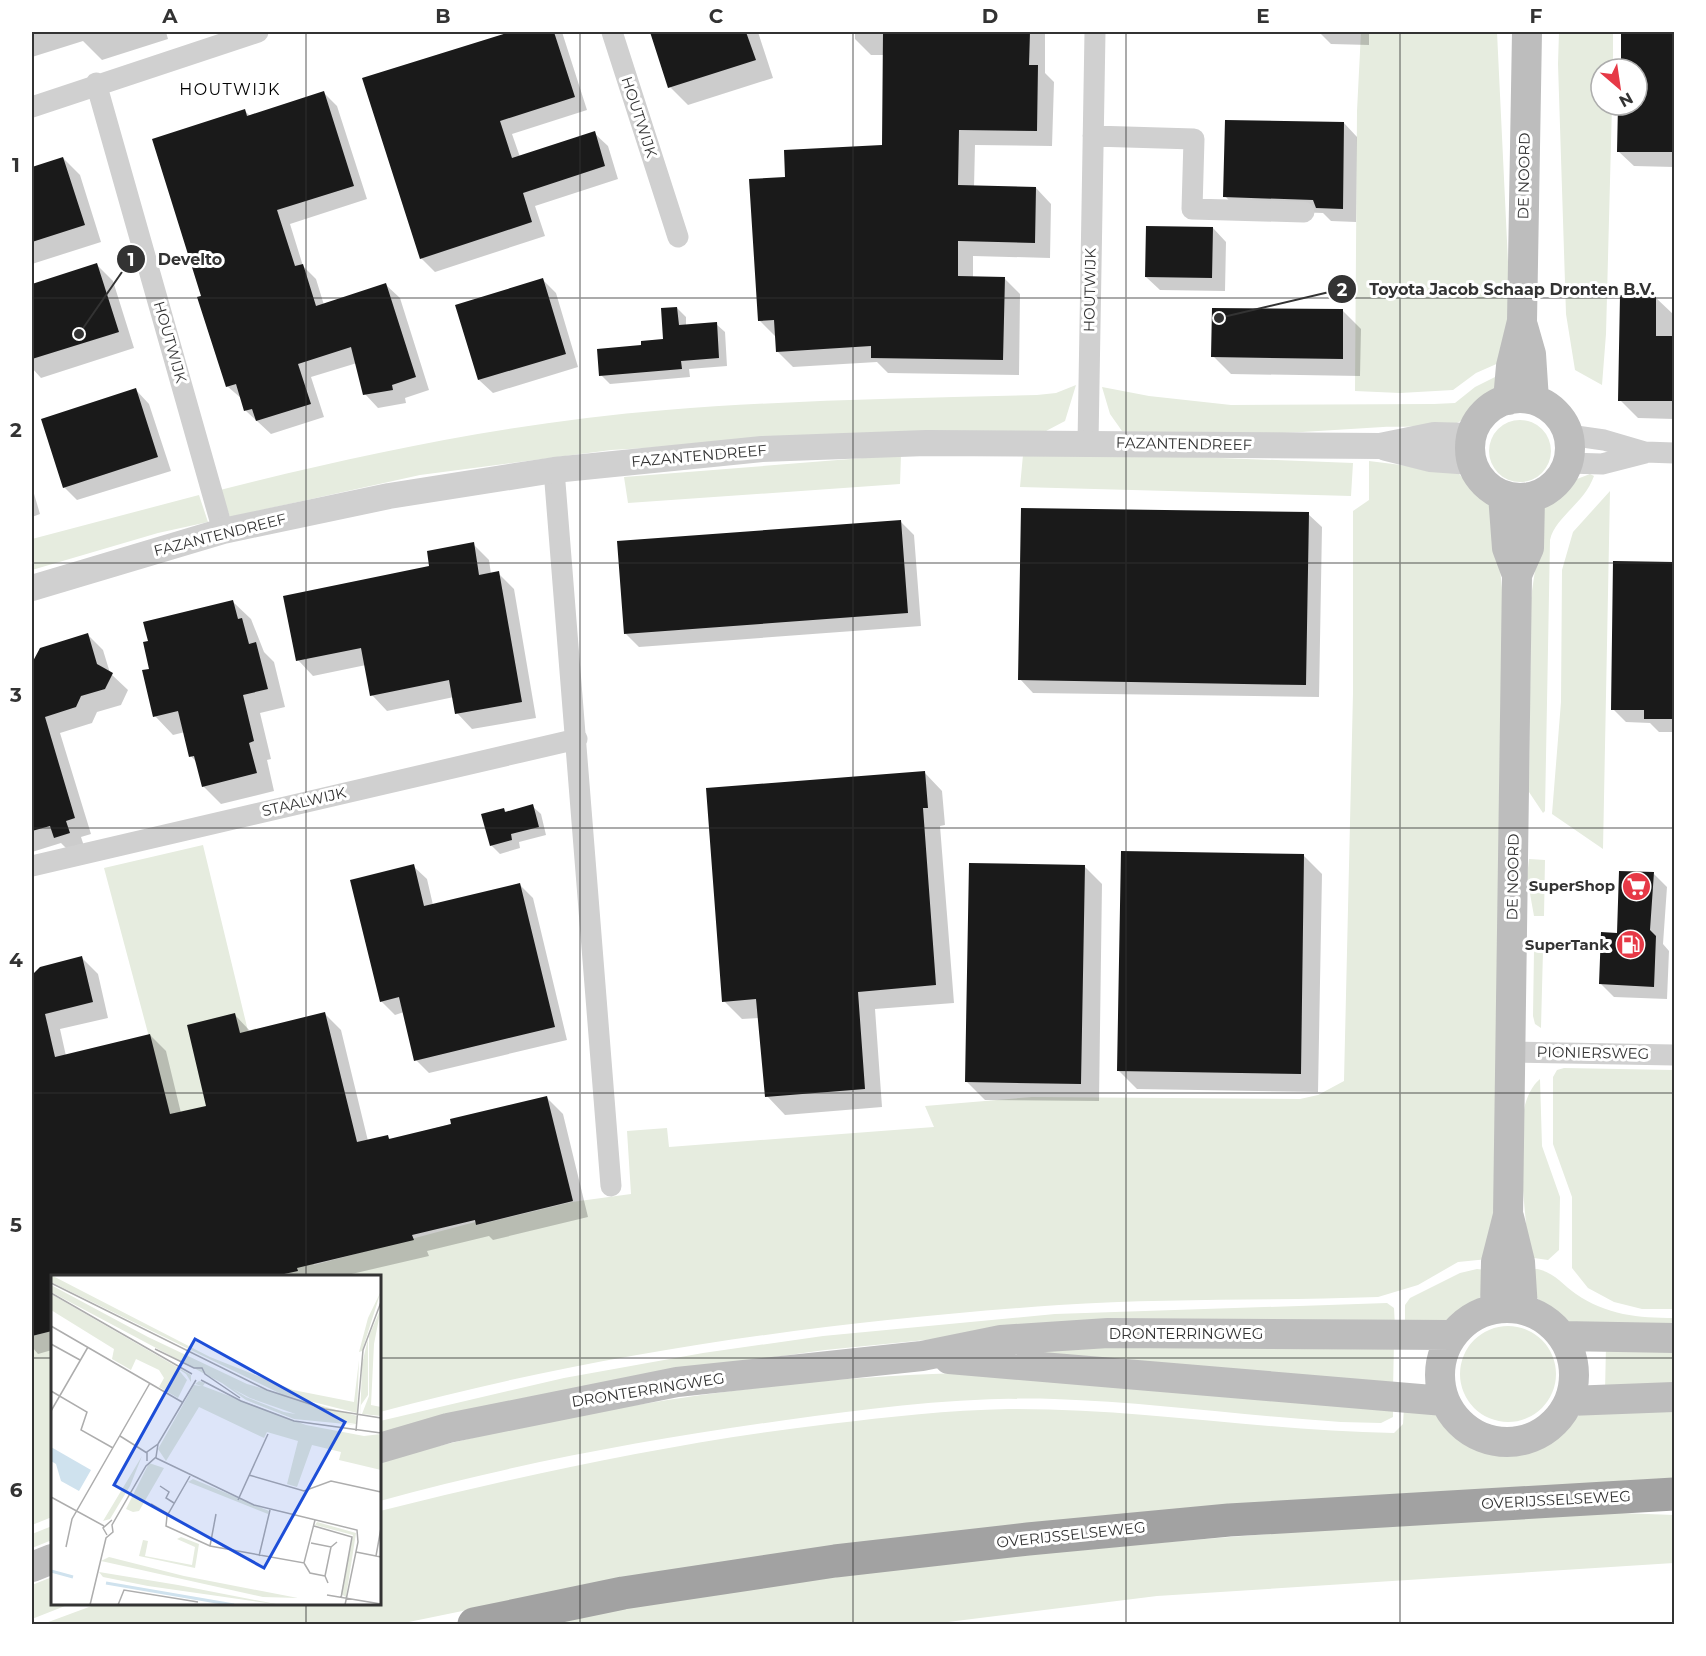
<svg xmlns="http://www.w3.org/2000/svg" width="1706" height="1656" viewBox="0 0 1706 1656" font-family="Montserrat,sans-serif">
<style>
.green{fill:#e6ecdf}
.shadow{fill:#0003}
.building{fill:#1a1a1a}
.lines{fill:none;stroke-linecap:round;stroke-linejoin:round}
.minor{stroke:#d0d0d0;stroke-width:21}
.tertiary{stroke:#d0d0d0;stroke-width:26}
.secondary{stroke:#bdbdbd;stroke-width:30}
.trunk{stroke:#a2a2a2;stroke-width:33}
.grid{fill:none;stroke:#333;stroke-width:1.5;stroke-opacity:0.55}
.labels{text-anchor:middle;stroke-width:6;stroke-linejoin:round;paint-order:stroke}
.street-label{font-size:15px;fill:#333;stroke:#fff}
.poi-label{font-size:15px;font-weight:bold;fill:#333;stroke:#fff;text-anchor:end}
.neighbourhood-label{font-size:16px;letter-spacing:1.5px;fill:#000;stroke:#fff}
.inset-river{fill:none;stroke:#cfe2ee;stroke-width:3}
.inset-road{fill:none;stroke:#adadad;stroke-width:1.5}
.view{fill:#1d4ed8;fill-opacity:0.15;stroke:#1d4ed8;stroke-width:3}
.inset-edge{fill:none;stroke:#333;stroke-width:3}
.leader{fill:none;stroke:#333;stroke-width:2}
.callout-dot{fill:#333;stroke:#fff;stroke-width:2}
.mark-label{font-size:18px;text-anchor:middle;font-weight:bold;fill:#fff}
.callout-label{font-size:16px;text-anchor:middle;font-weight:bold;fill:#333;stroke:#fff;stroke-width:6;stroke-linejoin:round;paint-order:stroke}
.neatline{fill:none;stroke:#333;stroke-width:2}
.grid-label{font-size:20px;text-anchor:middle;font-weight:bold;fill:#333}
</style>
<rect width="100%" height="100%" fill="#fff"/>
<path class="green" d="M1361 32H1497L1510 304 1501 362 1476 373 1453 390 1400 393 1355 391 1357 111Z
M1559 32H1613V69H1601V105H1612L1606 334 1602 385 1575 370 1566 314 1558 64Z
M1501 374C1500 391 1472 416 1457 423 1444 428 1399 426 1383 427 1296 432 1209 440 1122 431L1110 414 1102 387 1149 396 1231 405 1434 404 1455 403 1475 387Z
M1076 385 1065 421 1046 431H945L611 450 420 475 230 517 220 490C366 453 515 422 666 410 789 400 913 398 1037 395L1056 393Z
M1489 451a31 31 0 1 1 62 0a31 31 0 1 1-62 0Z
M901 455 900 484 628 503 624 477Z
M1023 455 1168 456 1353 463 1351 496 1020 487Z
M1369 461 1457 472 1491 506 1499 557 1505 623 1497 1183 1488 1259 1458 1262 1418 1285 1378 1297C1272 1301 1165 1298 1059 1305 830 1321 601 1352 380 1412V1276H174L133 1109 149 1037 104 868 203 845 248 1031 256 1028 314 1265 475 1222 477 1225 572 1202 631 1194 627 1131 667 1128 669 1147 934 1127 925 1106 1032 1097 1300 1099 1318 1095 1344 1081 1353 693V511L1369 500Z
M1590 474 1594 476C1584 504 1555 517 1550 540L1545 811 1543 813 1529 792 1531 598 1544 508 1577 479Z
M1610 491 1603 849 1552 814 1561 702 1562 570 1573 532Z
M199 495 208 522 158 533 32 570V539Z
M1529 859 1545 860 1544 916H1534L1527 877Z
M1534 950H1543L1541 1028 1535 1024 1533 1016Z
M1564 1068 1674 1070V1309H1642L1614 1302 1588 1288 1572 1268V1197L1553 1144V1077L1557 1070Z
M1540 1079 1542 1146 1560 1197 1559 1250 1548 1260 1527 1257C1530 1213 1504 1109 1540 1079Z
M1477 1269 1486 1270C1485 1278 1484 1290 1480 1297 1465 1325 1432 1324 1405 1326V1305L1410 1298 1460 1273Z
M1537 1269C1554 1272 1563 1285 1576 1294 1606 1315 1639 1318 1674 1318V1331L1564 1323 1536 1297 1528 1270Z
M1387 1303 1394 1308 1395 1327 966 1336 825 1350 704 1367 380 1434V1421L564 1378 703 1353 823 1336 1055 1314Z
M1460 1374a48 48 0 1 1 96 0a48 48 0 1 1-96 0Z
M52 1331V1517L32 1525V1336Z
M1394 1342 1393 1390 998 1358 1076 1343Z
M1606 1345 1674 1346V1390L1605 1392Z
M965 1373 1393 1406V1417L1381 1423 1341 1422C1245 1416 1150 1402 1054 1399 965 1396 875 1408 786 1420 649 1439 513 1464 380 1501V1461C573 1410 764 1378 965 1373Z
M1404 1406 1440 1414 1474 1443 1487 1448 1507 1450 1538 1445 1582 1413 1674 1406V1478L589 1585 399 1624H43L97 1604H380V1511C528 1474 677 1442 829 1424 889 1417 949 1410 1009 1409 1138 1408 1265 1431 1394 1433L1403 1424Z
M1593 1512 1674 1515V1563L1157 1596 932 1624H540C601 1611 662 1603 724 1593 1012 1548 1302 1531 1593 1512Z
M52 1526V1540L32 1548V1534Z
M52 1577V1604H70L32 1619V1585Z"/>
<path class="shadow" d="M32 32H166L168 39 102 60 83 41 32 57Z
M504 32H562L587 110 512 134 520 157 594 133 608 146 618 179 535 206 545 236 435 272 421 258Z
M652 32H758L773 78 688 105 670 87Z
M855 32H1045V73L1054 82 1052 146 975 145 974 187 1036 188 1051 204 1050 258 973 256V278H1004L1020 294 1019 375 888 373 877 362 793 367 777 351 776 337 760 321 787 178 883 146 884 55H871L855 39Z
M1319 32H1369V45L1331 44Z
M1622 32H1674V167L1634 166 1618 151 1620 105H1637V69H1621Z
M324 93 337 106 367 199 290 224 303 266 316 279 324 305 386 285 400 298 429 390 405 398 406 403 378 408 365 394 357 363 311 377 324 417 271 434 246 411 242 399 227 386 203 297 245 111 250 116Z
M1344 123 1357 137 1356 222 1331 221 1323 213 1238 210 1225 196Z
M63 158 80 175 101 242 32 264V168Z
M1213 228 1226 242 1225 291 1160 290 1146 277Z
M97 265 113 281 134 348 41 378 32 368V285Z
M543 280 556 293 578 367 493 393 479 380Z
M1655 297 1674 315V419L1638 418 1620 400Z
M677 308 686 317V326L716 324 725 332 727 366 689 369 690 377 610 384 601 375 643 346 665 340Z
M1343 311 1361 329 1360 376 1231 374 1213 356Z
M136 390 149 404 171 471 77 500 64 487Z
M32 487 40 514 32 517Z
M1308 514 1322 527 1319 697 1033 693 1020 679Z
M900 521 914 535 921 626 639 647 625 633Z
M473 544 489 560 491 574 498 573 514 589 536 718 472 729 457 713 454 697 387 711 372 695 366 665 313 676 298 660Z
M1615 563 1674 564V732H1659L1650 723 1626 722 1613 709Z
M232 601 251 619 264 652 274 662 285 707 260 713 271 759 267 760 274 791 221 804 203 786 197 763 191 756 185 732 173 735 155 716 151 670Z
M87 634 103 650 110 673 128 690 121 705 97 712 92 723 60 733 91 834 81 837 85 849 71 853 61 843 32 852V666L41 649Z
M924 772 942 791 945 825 940 826 954 1003 875 1009 882 1107 785 1115 767 1096 759 1018 742 1019 724 1001Z
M532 806 541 814 546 835 519 842 520 848 500 854 491 845 504 809 507 813Z
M1304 856 1322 874 1318 1092 1137 1089 1119 1071Z
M413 866 427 879 433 905 519 884 533 898 567 1040 429 1073 416 1060 404 1012 395 1015 381 1001Z
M1084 866 1102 884 1099 1101 985 1100 967 1082Z
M1654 874 1667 887 1663 944 1669 951 1667 999 1614 997 1601 984 1618 934Z
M82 958 98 974 108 1018 60 1029 66 1056 150 1035 166 1051 181 1113 208 1107 235 1015 250 1031 325 1014 341 1030 368 1141 387 1136 391 1140 547 1098 563 1114 588 1217 493 1240 489 1236 427 1251 429 1256 343 1276H52V1350L38 1354 32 1347V977L40 968Z"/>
<path class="building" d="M510 32H554L575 97 500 121 512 158 595 131 605 166 523 193 532 222 420 259 362 78Z
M650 32H746L756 60 668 88Z
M883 32H1030L1029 65H1038L1037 131 959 130 958 185 1036 187 1035 243 958 241V276L1005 277 1003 360 871 358V346L776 352 774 320 758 321 749 179 785 177 784 150 882 145Z
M1621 32H1674V152H1617L1618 105H1637V69H1621Z
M324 91 354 186 277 210 295 266 303 264 316 306 386 283 416 377 392 385 393 390 363 395 351 347 298 364 311 404 256 421 252 409 244 411 236 384 226 387 197 297 201 296 152 139 245 109 247 116Z
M1225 120 1344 122 1343 209 1316 208 1313 200 1223 197Z
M63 157 85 225 32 242V167Z
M1146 226 1213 227 1212 278 1145 277Z
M97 263 119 332 32 359V284Z
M543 278 566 354 478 380 455 305Z
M1620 295H1656V336H1674V401H1618Z
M677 307 679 325 717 322 719 358 681 361 682 369 599 376 597 349 641 345V341L663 339 661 308Z
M1212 308 1343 309V359L1211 357Z
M136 388 158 457 63 488 41 419Z
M1021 508 1309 512 1306 685 1018 680Z
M901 520 908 613 624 634 617 541Z
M474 542 479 575 499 571 522 702 455 714 449 680 370 696 361 648 296 661 283 596 429 566 427 551Z
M1613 561 1674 562V719H1644V710H1611Z
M233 600 238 619 242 618 249 644 256 642 268 689 243 695 254 741 249 743 257 773 202 787 194 756 189 757 178 711 153 717 142 670 149 669 143 642 148 641 143 622Z
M88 633 97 664 113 673 105 689 81 696 76 707 45 717 75 818 66 821 70 833 54 838 50 826 32 831V663L40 648Z
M925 771 928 808H923L936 985 858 992 865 1089 765 1097 756 999 722 1002 706 788Z
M533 804 539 827 511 834 512 840 490 846 481 814 504 808 505 812Z
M1121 851 1304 854 1301 1074 1117 1071Z
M969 863 1085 865 1081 1084 965 1082Z
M414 864 424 906 520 883 555 1027 414 1061 399 997 380 1002 350 880Z
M1619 871 1654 872 1650 930 1656 936 1654 987 1599 984 1601 932 1617 933Z
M82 956 93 1002 45 1014 55 1057 150 1034 170 1114 206 1106 187 1025 235 1013 240 1033 325 1012 357 1142 388 1135 389 1139 451 1124 450 1119 547 1096 573 1201 476 1225 475 1220 412 1235 414 1240 297 1268 298 1271 275 1276H52V1331L32 1336V975L40 967Z"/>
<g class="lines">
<path class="minor" d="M612 32 678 237
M96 83 223 531
M32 107 258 32
M1093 136 1194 139 1192 209 1304 212
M1569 435 1604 440 1645 452 1674 453
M1088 443 1095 32
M1568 463 1602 464 1645 453
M554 470 611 1186
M32 866 577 739
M1511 1052 1674 1055"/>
<path class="tertiary" d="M1386 448 1430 459 1472 462
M32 588 223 531 389 496 554 470 762 449 926 443 1380 446 1434 435 1472 436"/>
<path class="secondary" d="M1523 326 1531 354 1534 400
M1470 448a50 50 0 1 1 100 0a50 50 0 1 1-100 0Z
M1508 400 1511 366 1522 321 1527 32
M1517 575 1529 548 1530 497
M1509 1217 1520 1262 1523 1309
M1440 1375a67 67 0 1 1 134 0a67 67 0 1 1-134 0Z
M1495 1308 1496 1262 1508 1215 1517 575 1507 548 1503 495
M1562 1336 1674 1338
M949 1359 1444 1401
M1569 1401 1674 1397
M380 1448 448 1428 677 1382 922 1356 1001 1340 1108 1333 1452 1335
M32 1567 52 1559"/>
<path class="trunk" d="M474 1624 623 1593 835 1561 1028 1539 1229 1520 1674 1494"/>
</g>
<path class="grid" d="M306 32V1276M580 32V1624M853 32V1624M1126 32V1624M1400 32V1624M32 298H1674M32 563H1674M32 828H1674M32 1093H1674M32 1358H52M380 1358H1674M306 1604V1624"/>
<defs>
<symbol id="supermarket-disc" viewBox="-11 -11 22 22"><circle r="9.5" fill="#e63946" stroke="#fff"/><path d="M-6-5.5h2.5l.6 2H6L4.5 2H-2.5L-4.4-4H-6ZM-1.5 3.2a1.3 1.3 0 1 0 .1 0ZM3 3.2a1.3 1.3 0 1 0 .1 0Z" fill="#fff"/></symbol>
<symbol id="fuel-disc" viewBox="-11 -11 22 22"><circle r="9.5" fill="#e63946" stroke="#fff"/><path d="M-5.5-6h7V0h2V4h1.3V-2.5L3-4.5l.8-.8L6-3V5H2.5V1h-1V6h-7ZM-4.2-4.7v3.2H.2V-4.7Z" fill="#fff"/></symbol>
</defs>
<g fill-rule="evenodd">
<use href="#supermarket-disc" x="1620" y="870" width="33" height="33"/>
<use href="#fuel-disc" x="1614" y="928" width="33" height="33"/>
</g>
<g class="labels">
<g class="street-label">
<text transform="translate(639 117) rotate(72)" y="5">HOUTWIJK</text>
<text transform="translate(1524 176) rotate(-89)" y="5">DE NOORD</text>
<text transform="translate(1090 290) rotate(-89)" y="5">HOUTWIJK</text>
<text transform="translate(170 342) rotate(74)" y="5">HOUTWIJK</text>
<text transform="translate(1184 444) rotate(1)" y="5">FAZANTENDREEF</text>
<text transform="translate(699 456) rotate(-5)" y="5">FAZANTENDREEF</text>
<text transform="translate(220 535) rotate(-14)" y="5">FAZANTENDREEF</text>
<text transform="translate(304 802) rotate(-13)" y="5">STAALWIJK</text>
<text transform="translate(1513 877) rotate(-89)" y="5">DE NOORD</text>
<text transform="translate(1593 1053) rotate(1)" y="5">PIONIERSWEG</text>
<text x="1186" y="1339">DRONTERRINGWEG</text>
<text transform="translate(648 1390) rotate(-9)" y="5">DRONTERRINGWEG</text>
<text transform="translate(1556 1500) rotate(-3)" y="5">OVERIJSSELSEWEG</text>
<text transform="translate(1071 1535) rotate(-6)" y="5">OVERIJSSELSEWEG</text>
</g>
<g class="poi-label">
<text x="1615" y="891">SuperShop</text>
<text x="1609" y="950">SuperTank</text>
</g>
<g class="neighbourhood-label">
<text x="230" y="95">HOUTWIJK</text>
</g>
</g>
<g transform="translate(51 1275)">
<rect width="330" height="330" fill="#fff"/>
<path d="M0 0 159 82 242 115 303 127 308 85 306 138 230 119 0 7ZM0 10 97 62 196 109 306 141 305 149 253 142 199 123 0 17ZM330 16 311 76 308 77 317 43ZM0 19 140 100V107L135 99 126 93 136 105 127 123 108 112 113 103 108 95 85 84 80 95 61 84 63 74 0 35ZM330 33 323 69 320 130 330 132V141L311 139 318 121V61ZM317 64V120L310 130 309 149 311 89ZM161 101 195 122 233 137 305 150 243 144 195 125ZM148 106 154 108 152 111 255 150 313 161 330 159V195L288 185 290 177 261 170 246 212 236 209 247 166 216 157 213 163 148 132 115 186 107 174 143 110 151 111 144 109ZM91 181 79 211 59 244 52 246ZM98 188 113 193 88 236 82 237 75 234ZM142 204 218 236 217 239 137 207ZM266 247 305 258 295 322 290 319 302 260 264 250ZM130 262 148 269 144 293 88 281 92 265 97 266 94 281 141 290 144 272 126 264ZM58 282 133 301 247 323 212 322 50 286ZM48 297 127 310 230 330 97 311 52 302Z" fill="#e6ecdf"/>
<path d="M0 172 40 195 28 216 10 206 5 189 0 186Z" fill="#cfe2ee"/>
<path class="inset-river" d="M0 296 22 302M55 308 183 330"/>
<path class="inset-road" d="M0 8 216 115 274 134 330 143M0 18 141 99M0 51 131 127M0 69 29 85M104 74 143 93H151L154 99 189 123M150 105 190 126 243 146 330 158M0 116 36 137 30 155 62 173M0 136 37 72M305 156 312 75 330 27M69 161 96 178M105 183 203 230 306 255 307 267 294 330M96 186V177L107 169 145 105M198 200 253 216 280 206 330 217M139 201 116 241 115 251 159 271 253 288 264 245M109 211 118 217 115 223 123 228M0 222 53 251M187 225 217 159M100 229 117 239M263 251 301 262 290 323M56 260 52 253 61 245M260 268 280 272 286 267M159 271 165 239M15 272 21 244 99 108M305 277 330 282M208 281 219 235M325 281 330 253M253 288 259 298 274 301M277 308 274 301 280 272M276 320 330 329M39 330 55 263 62 257 61 250 95 191 105 182 107 169M67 330 73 315 147 327"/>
<path class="view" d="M144 64 294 147 213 293 63 210Z"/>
<rect width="330" height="330" class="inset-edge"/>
</g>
<path class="leader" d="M79 334L131 259M1219 318L1342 289"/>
<g class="callout-dot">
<circle cx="79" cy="334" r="6"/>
<circle cx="1219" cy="318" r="6"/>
<circle cx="131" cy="259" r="15"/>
<circle cx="1342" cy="289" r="15"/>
</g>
<g class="mark-label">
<text x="131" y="266">1</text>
<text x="1342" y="296">2</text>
</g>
<g class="callout-label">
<text x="190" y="265">Develto</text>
<text x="1512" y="295">Toyota Jacob Schaap Dronten B.V.</text>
</g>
<rect width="1706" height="1656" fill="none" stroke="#ffffff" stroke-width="66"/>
<g transform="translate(1619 87) rotate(151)"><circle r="28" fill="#ffffff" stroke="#adadad" stroke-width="1.5"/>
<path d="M0-4.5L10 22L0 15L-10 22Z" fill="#e63946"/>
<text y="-9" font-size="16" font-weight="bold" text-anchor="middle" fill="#333333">N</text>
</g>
<rect x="33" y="33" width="1640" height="1590" class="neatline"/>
<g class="grid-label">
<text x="170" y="23">A</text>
<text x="443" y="23">B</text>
<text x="716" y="23">C</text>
<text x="990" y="23">D</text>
<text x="1263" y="23">E</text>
<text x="1536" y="23">F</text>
<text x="16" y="172">1</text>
<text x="16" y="437">2</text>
<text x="16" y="702">3</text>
<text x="16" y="967">4</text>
<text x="16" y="1232">5</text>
<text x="16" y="1497">6</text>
</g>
</svg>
